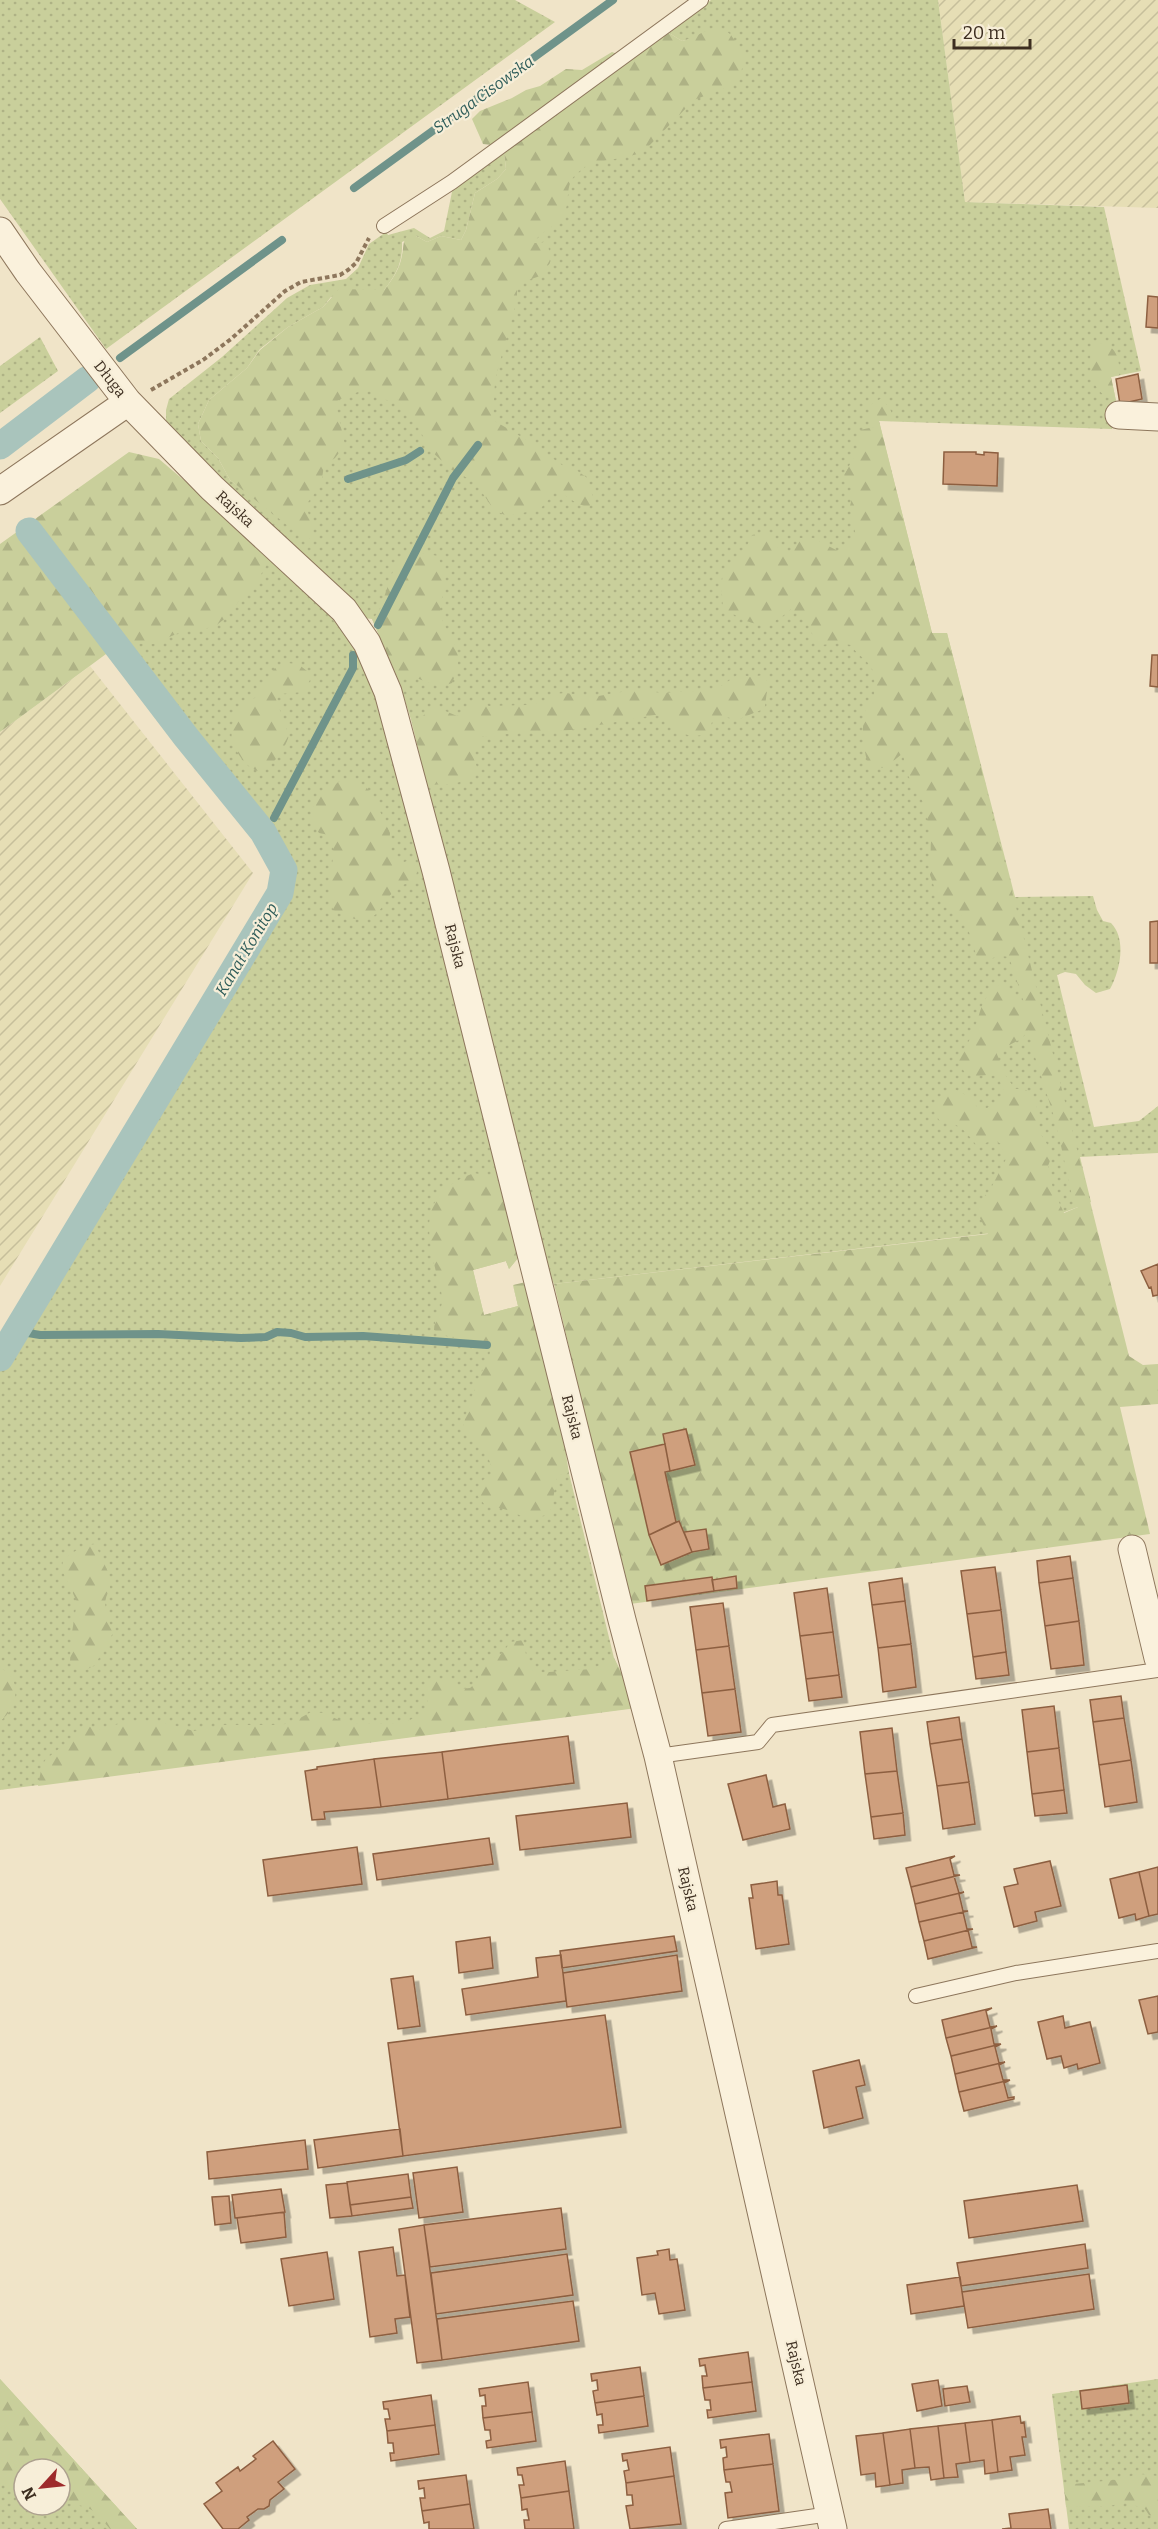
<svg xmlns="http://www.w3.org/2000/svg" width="1158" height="2529" viewBox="0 0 1158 2529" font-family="Bitter,serif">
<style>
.farmland{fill:url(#farmland-furrows)}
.green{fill:url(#green-dots);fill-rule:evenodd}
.forest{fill:url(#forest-firs);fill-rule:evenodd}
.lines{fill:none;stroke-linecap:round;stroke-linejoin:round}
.stream{stroke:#6f938a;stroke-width:8}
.canal{stroke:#a9c4bc;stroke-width:27}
.building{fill:#cf9f7d;stroke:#8d5f41;stroke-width:1.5;filter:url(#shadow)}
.lane-casing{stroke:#8d765c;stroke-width:16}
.street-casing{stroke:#8d765c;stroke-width:29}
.path{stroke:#8d765c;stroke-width:4;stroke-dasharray:4.5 3;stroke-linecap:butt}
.lane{stroke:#faf1dc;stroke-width:14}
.street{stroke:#faf1dc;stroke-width:27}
.labels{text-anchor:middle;stroke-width:4.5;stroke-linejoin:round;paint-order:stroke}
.street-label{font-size:15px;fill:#3d2e20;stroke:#f7eed8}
.water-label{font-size:16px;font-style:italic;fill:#2f5d5a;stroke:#f7eed8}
</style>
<defs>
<pattern id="farmland-furrows" width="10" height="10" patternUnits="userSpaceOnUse" patternTransform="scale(1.5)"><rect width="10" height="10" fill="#e6deb5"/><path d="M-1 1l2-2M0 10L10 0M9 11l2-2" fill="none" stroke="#c6bf9b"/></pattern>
<pattern id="green-dots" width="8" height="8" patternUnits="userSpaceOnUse" patternTransform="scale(1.5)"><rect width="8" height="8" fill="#c9cf9b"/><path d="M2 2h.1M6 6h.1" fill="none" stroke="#aeb285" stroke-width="1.8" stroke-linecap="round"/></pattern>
<pattern id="forest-firs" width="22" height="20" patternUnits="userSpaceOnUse" patternTransform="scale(1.5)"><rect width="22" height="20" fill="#c9cf9b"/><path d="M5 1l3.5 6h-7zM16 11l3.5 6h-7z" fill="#aeb285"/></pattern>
<filter id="shadow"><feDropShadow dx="5.5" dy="5.5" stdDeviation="0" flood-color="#0004"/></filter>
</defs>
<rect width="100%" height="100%" fill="#f0e4c8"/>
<path class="farmland" d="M938 0H1158V208L965 202Z
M90 666 253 873 0 1286V732Z"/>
<path class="green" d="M0 0H515L555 22 106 349 0 199Z
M711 0H938L965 202 1104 207 1141 371 1111 377 1117 406H1110L1112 429 879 421 932 633H947L1015 897 1093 896 1097 910 1103 921 1111 923C1127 939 1120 971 1110 989L1096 993 1085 985 1076 974 1065 972 1057 975 1094 1127 1139 1121 1158 1106V1153L1080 1157 1091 1202 1018 1230 554 1284 540 1251 412 723 399 681 372 619 363 618 166 424V410L169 399 222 357 287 298 310 285 346 279 358 268 369 244 386 232 388 235 414 228 430 238 444 231 453 187 504 152 506 169 497 179 475 193 466 230 461 240 441 236 427 242 416 236 402 242C403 262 396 275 384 290L331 297 323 307 288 327 260 349 247 368 209 400 198 424 201 441 218 458 230 480 274 513 266 449 374 373 448 454 532 187 690 39 682 41 669 33Z
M40 337 58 371 0 413V366Z
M259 543C304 587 343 623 374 679L518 1258 509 1269 506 1261 473 1270 484 1315 518 1306 513 1285 567 1465 614 1658 627 1683 625 1709 0 1790V1371L286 895C293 867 293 864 276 840L121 643Z
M0 2379 137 2529H0ZM24 2469H60V2505H24Z
M1158 2379V2529H1069L1052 2394Z"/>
<path class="forest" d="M713 28 724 29 731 35 744 55 741 75 730 86 694 100 644 151C625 161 599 157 581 170 561 184 573 200 563 215 555 228 541 231 533 243H541L548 240 550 263 540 276 517 284V299L495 380 493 420 530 442 562 465 572 467 586 477 594 500 589 507C575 505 569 496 556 491L541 508 527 512 507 516 494 510 475 482 452 470 431 451 412 416 397 399C385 402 381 399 371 391L358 392 338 400 336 405 345 445 335 458 324 466 321 484 306 505 312 526 311 538 306 540 230 480 218 458 201 441 198 424 209 400 247 368 260 350 288 327 323 307 339 289 384 290C392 280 400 269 402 255 404 247 402 243 407 236H416L427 242 441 236 461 240 466 230 475 193 497 179 506 169 504 152 492 145 483 144 472 119 480 111 512 98 526 90 540 86 566 69 582 70 612 52 631 59 669 33 682 41C692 39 702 32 713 28Z
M1097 343C1115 342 1121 360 1119 375L1111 377 1116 401C1092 394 1088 371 1091 349Z
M882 398 891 411V421H879L932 633H947L1129 1356 1143 1365 1158 1364V1404L1120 1407 1150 1534 630 1604 554 1284 988 1234 977 1212 982 1199 990 1190 1006 1159 1001 1144 994 1140 977 1146C966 1131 958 1122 939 1120L934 1111 935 1100 956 1090 972 1098 977 1107 987 1108 1006 1097 998 1076C978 1072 965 1086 958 1057 962 1050 968 1044 971 1037 982 1015 978 996 1004 982L1025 1006 1009 957C996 954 990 961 978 961L968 929 960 913 946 906 936 892 930 875 931 836 923 802 906 772 903 753 885 768 869 767C863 749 861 731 865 712 866 707 870 706 872 701 876 693 875 676 872 669 867 659 856 654 851 645L838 643 821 645 813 636 808 623 791 609C766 633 748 625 723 607L721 588 723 573 747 546 752 535 762 533 774 536 777 547 788 552 795 548 800 538H813L838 551 851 546 856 537 850 506 854 490 844 475 860 446 856 439 860 430 874 427 870 417V405ZM1029 1030 1035 1057 1056 1123 1072 1196 1078 1207 1064 1213 1053 1189 1048 1166 1051 1158 1047 1144 1040 1133 1036 1101 1031 1093 1024 1089H1015L1006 1076 996 1052 1021 1039Z
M129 452 159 459 272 555 255 585 244 594 227 617 214 627 181 632 153 644 121 643 0 732V544Z
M411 551 438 556C441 566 447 578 445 589 444 594 440 601 440 606 440 637 471 642 452 683L440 687 419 679 403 677 399 681 372 619 379 612 396 562Z
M287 663 298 664 307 671 310 680 303 692 280 694 276 699 289 736C283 752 275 763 261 772 246 769 235 752 232 738 230 729 234 718 237 710L256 697 261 686 275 668Z
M739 674 750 677 764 675 768 683 765 706 761 710 737 720 723 716 712 722 708 734C673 742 681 721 655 715L571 730 504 734 496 737 482 736 473 756 478 770C466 786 445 784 427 785L412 723 436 707 457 716 478 702 489 706 527 705 543 702 553 694 566 693 593 697 638 689 661 693 715 690Z
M342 780H354L366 787 373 796 390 833 389 852 399 864 407 861 414 864 417 872 414 882C374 886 391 942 333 910 332 903 329 894 329 886 329 867 339 853 329 835L319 833C301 807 321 793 342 780Z
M474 1173 498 1178 518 1258 509 1269 506 1261 473 1270 484 1315 518 1306 513 1285 526 1282 564 1440 569 1474 558 1475C553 1488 555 1501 549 1514L529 1520 511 1511 484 1504 478 1496 483 1480 490 1476 493 1471 488 1457 463 1428C466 1411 473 1394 479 1378 484 1365 493 1358 489 1342 476 1343 445 1338 434 1330 434 1318 442 1311 442 1300 442 1290 438 1281 436 1272 425 1225 421 1193 474 1173Z
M95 1544 109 1574 110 1589C100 1604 108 1617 113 1633L95 1665 86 1670 75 1669 70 1661 72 1632 77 1602 62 1570 63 1559 83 1546Z
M523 1640 528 1664 535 1673 592 1669 614 1658 637 1708 38 1786 42 1765 46 1759 65 1744 80 1728 87 1726 102 1730 118 1724 129 1722 136 1724 153 1720 194 1731 224 1725H279L291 1723 311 1712 323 1713 346 1723 389 1724 408 1721 423 1713 428 1703 427 1688 436 1680 447 1678 458 1689 470 1688 477 1682C480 1666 484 1663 497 1656 503 1654 507 1646 511 1642Z
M0 1668C23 1677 18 1709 0 1721Z
M0 2379 137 2529H110C90 2505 91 2507 60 2502V2469H24V2492L0 2479Z
M1140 2474 1158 2476V2519L1149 2515 1145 2509 1125 2502 1110 2506 1066 2507 1064 2485 1114 2480Z"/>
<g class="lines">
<path class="stream" d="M354 188 613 0
M120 358 282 240
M348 479 406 460 420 451
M378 625 453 478 478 445
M274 818 353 668V655
M16 1331 40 1335 158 1334 241 1338 266 1337 277 1332 291 1333 305 1337 363 1336 487 1345"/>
<path class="canal" d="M0 446 88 379
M0 1358 280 893 284 870 263 832 186 737 29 531"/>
</g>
<path class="building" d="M1148 296 1158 297V328L1146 327Z
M1138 374 1142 399 1120 404 1116 379Z
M944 452H976V454L984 455V452L998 453 997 486 943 484Z
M1152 655H1158V687L1150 686Z
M1158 921V963H1150V922Z
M1158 1264V1295L1153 1296 1151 1287 1149 1288 1141 1271Z
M686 1429 695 1465 670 1471 663 1434Z
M665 1444 670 1471 665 1472 676 1522 649 1535 630 1452Z
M679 1521 692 1552 661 1565 649 1535Z
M706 1529 709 1549 692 1552 684 1532Z
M1070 1556 1073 1578 1039 1583 1037 1561Z
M995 1567 1001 1610 967 1614 961 1571Z
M736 1576 737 1588 714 1591 712 1580Z
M712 1577 714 1591 647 1601 645 1586Z
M902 1578 905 1601 872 1605 869 1583Z
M1073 1578 1079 1621 1045 1626 1039 1583Z
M827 1588 833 1632 800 1636 794 1593Z
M905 1601 911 1644 878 1648 872 1605Z
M723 1603 729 1646 696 1650 690 1607Z
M1001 1610 1006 1652 973 1657 967 1614Z
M1079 1621 1084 1665 1051 1669 1045 1626Z
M833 1632 839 1675 806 1679 800 1636Z
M911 1644 916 1687 883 1692 878 1648Z
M729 1646 735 1689 702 1693 696 1650Z
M1006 1652 1009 1675 976 1679 973 1657Z
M839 1675 842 1697 809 1701 806 1679Z
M735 1689 741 1732 708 1736 702 1693Z
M1121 1696 1124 1718 1093 1722 1090 1700Z
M1054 1706 1059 1748 1027 1752 1022 1710Z
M959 1717 962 1739 930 1744 927 1722Z
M1124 1718 1131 1760 1099 1765 1093 1722Z
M892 1728 897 1771 865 1774 860 1732Z
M568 1736 574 1783 448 1799 442 1752Z
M962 1739 969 1782 937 1786 930 1744Z
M1059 1748 1064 1790 1032 1794 1027 1752Z
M442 1752 448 1799 381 1807 374 1759Z
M374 1759 381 1807 324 1812 325 1819 312 1820 305 1771 317 1769V1767Z
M1131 1760 1137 1802 1105 1807 1099 1765Z
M897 1771 903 1813 871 1817 865 1774Z
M766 1775 773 1807 785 1804 790 1829 743 1840 728 1784Z
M969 1782 975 1824 943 1829 937 1786Z
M1064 1790 1067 1813 1035 1816 1032 1794Z
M627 1803 631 1837 520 1850 516 1816Z
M903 1813 905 1835 874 1839 871 1817Z
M489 1838 493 1864 377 1880 373 1854Z
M357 1847 362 1884 268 1896 263 1860Z
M955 1856 950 1859 954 1875H960L911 1887 906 1868Z
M1050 1861 1061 1906 1035 1912 1037 1921 1014 1927 1004 1887 1018 1884 1014 1869Z
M1158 1867V1914L1149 1916 1139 1872Z
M1139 1872 1149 1916 1136 1920 1135 1914 1119 1918 1110 1879Z
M960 1875 954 1876 959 1893 964 1892 915 1904 911 1887Z
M777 1881 778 1895H782L789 1944 756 1949 749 1898H753L751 1885Z
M964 1892 959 1894 963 1911H968L919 1922 915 1904Z
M968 1911 963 1912 967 1929H973L924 1941 919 1922Z
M973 1929 968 1930 972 1947H977L928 1959 924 1941Z
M674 1936 677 1951 562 1968 560 1951Z
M490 1937 493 1968 459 1973 456 1942Z
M561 1955 566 2001 466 2015 462 1989 538 1977 536 1958Z
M677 1955 682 1991 567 2007 563 1973Z
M413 1976 420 2026 398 2029 391 1979Z
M1158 1996V2032L1148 2034 1139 2000Z
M992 2008 986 2011 990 2027 997 2026 946 2038 942 2020Z
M605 2015 621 2127 403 2156 388 2043Z
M1063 2016 1065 2028 1090 2022 1100 2063 1078 2069 1077 2064 1064 2068 1061 2056 1047 2059 1038 2022Z
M997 2026 991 2029 994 2044H1001L951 2056 946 2038Z
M1001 2044 995 2047 999 2063 1005 2062 955 2074 951 2056Z
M859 2060 865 2085 856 2087 863 2118 824 2128 813 2071Z
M1005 2062 999 2065 1003 2080H1010L959 2092 955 2074Z
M1010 2080 1004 2083 1008 2098 1014 2097V2099L964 2111 959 2092Z
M400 2129 403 2156 318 2168 314 2140Z
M305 2140 308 2169 209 2179 207 2152Z
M457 2167 463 2212 419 2218 413 2173Z
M408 2174 411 2197 350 2205 347 2182Z
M347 2183 352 2216 330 2218 326 2185Z
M1077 2185 1083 2221 969 2238 964 2201Z
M281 2189 285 2212 235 2218 232 2195Z
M229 2196 231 2223 215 2225 212 2197Z
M411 2197 413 2208 352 2216 350 2205Z
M561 2208 566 2249 430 2267 424 2225Z
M284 2212 286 2237 241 2243 237 2218Z
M424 2225 442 2360 417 2363 399 2229Z
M1085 2244 1088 2268 961 2286 957 2263Z
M393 2247 397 2276 405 2275 410 2317 395 2319 397 2333 370 2337 359 2252Z
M669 2249 670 2260 677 2259 685 2310 659 2314 655 2293 642 2295 637 2258 658 2255 657 2251Z
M327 2252 334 2299 289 2306 281 2259Z
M567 2254 573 2295 436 2314 431 2273Z
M1089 2274 1094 2309 968 2328 962 2292Z
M960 2277 964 2306 911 2314 907 2285Z
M573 2301 579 2341 442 2360 437 2319Z
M748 2352 752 2382 703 2388 702 2376H707L705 2365 700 2366 699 2359Z
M640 2367 644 2396 595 2403 593 2391 598 2390 597 2380 592 2381 591 2374Z
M938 2380 942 2406 917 2411 912 2384Z
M528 2382 532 2412 483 2418 482 2406H486L485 2395 480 2396 479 2389Z
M752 2382 756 2411 708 2418 707 2410H711L710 2400H705L703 2388Z
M1127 2385 1129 2403 1082 2409 1080 2391Z
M967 2386 970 2402 945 2406 943 2389Z
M431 2395 435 2425 387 2431 385 2419H390L388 2409H384L383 2402Z
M644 2396 648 2426 599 2433 598 2425H603L602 2414 597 2415 595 2403Z
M532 2412 536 2441 487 2448 486 2441 491 2440 490 2430H485L483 2418Z
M1020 2416 1021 2423 1024 2422 1026 2437H1022L1025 2455 1010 2457 1012 2470 998 2472 992 2420Z
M992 2420 998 2472 985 2474 984 2460 970 2462 965 2423Z
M965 2423 970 2462 956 2464 958 2477 944 2478 938 2426Z
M435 2425 439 2454 391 2461 390 2453H394L393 2443H388L387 2431Z
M938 2426 944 2478 931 2480 929 2467 915 2468 910 2429Z
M910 2429 915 2468 902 2470 903 2483 890 2485 883 2433Z
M883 2433 890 2485 876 2487 875 2473 861 2475 856 2436Z
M769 2434 773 2464 724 2470 723 2458 727 2457 726 2447 721 2448 720 2440Z
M273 2441 295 2469 278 2482 284 2489 270 2500 269 2506 264 2509H258L247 2517 249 2520 238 2529H223L204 2504 222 2491 216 2483 238 2467 240 2471 256 2459 253 2456Z
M670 2447 674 2476 626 2483 624 2471 629 2470 627 2460 623 2461 622 2454Z
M565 2461 569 2491 521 2498 519 2485H524L522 2475H518L517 2468Z
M773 2464 779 2511 728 2518 725 2493 732 2492 730 2482H726L724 2470Z
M466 2475 470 2504 422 2511 420 2498H425L424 2488 419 2489 418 2481Z
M674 2476 681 2524 630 2529 626 2506 633 2505 632 2495H627L626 2483Z
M569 2491 574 2529H525L524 2520H529L527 2509 522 2510 521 2498Z
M470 2504 474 2529H429V2522L424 2523 422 2511Z
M1048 2509 1051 2529H1002L1011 2528 1009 2514Z"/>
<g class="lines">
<defs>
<path id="lane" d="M384 226 452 182 701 0
M658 1756 758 1742 772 1725 1158 1670
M916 1996 1016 1973 1158 1951
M726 2529 830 2514"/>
<path id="street" d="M0 231 28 272 128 402 212 488 344 610 367 643 388 692 436 871 622 1620 658 1756 833 2529
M1119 415 1158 417
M0 491 128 402
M1132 1549 1158 1658"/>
</defs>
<use href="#lane" class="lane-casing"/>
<use href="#street" class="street-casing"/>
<path class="path" d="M151 390 203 360 231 339 285 291 301 282 340 275 348 270 356 263 369 238"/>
<use href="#lane" class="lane"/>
<use href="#street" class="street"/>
</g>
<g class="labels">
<g class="street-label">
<text transform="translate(110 379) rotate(52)" y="5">Długa</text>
<text transform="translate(235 509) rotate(43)" y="5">Rajska</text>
<text transform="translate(455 946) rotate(76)" y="5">Rajska</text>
<text transform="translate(572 1417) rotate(76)" y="5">Rajska</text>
<text transform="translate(688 1889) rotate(77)" y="5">Rajska</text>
<text transform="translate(796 2363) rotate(77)" y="5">Rajska</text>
</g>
<g class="water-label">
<text transform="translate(483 94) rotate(-36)" y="6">Struga Cisowska</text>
<text transform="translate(246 949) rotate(-59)" y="6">Kanał Konitop</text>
</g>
</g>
<g transform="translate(42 2487) rotate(243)"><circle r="28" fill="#f7eed8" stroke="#ada18e" stroke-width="1.5"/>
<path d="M0-4.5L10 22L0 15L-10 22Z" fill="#9e2a2b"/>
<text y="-9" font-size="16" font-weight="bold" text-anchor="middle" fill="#3d2e20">N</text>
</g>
<path d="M954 39v9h76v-9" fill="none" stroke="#3d2e20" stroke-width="3"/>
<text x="963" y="39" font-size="18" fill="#3d2e20" stroke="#f7eed8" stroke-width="4.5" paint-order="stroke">20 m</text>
</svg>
